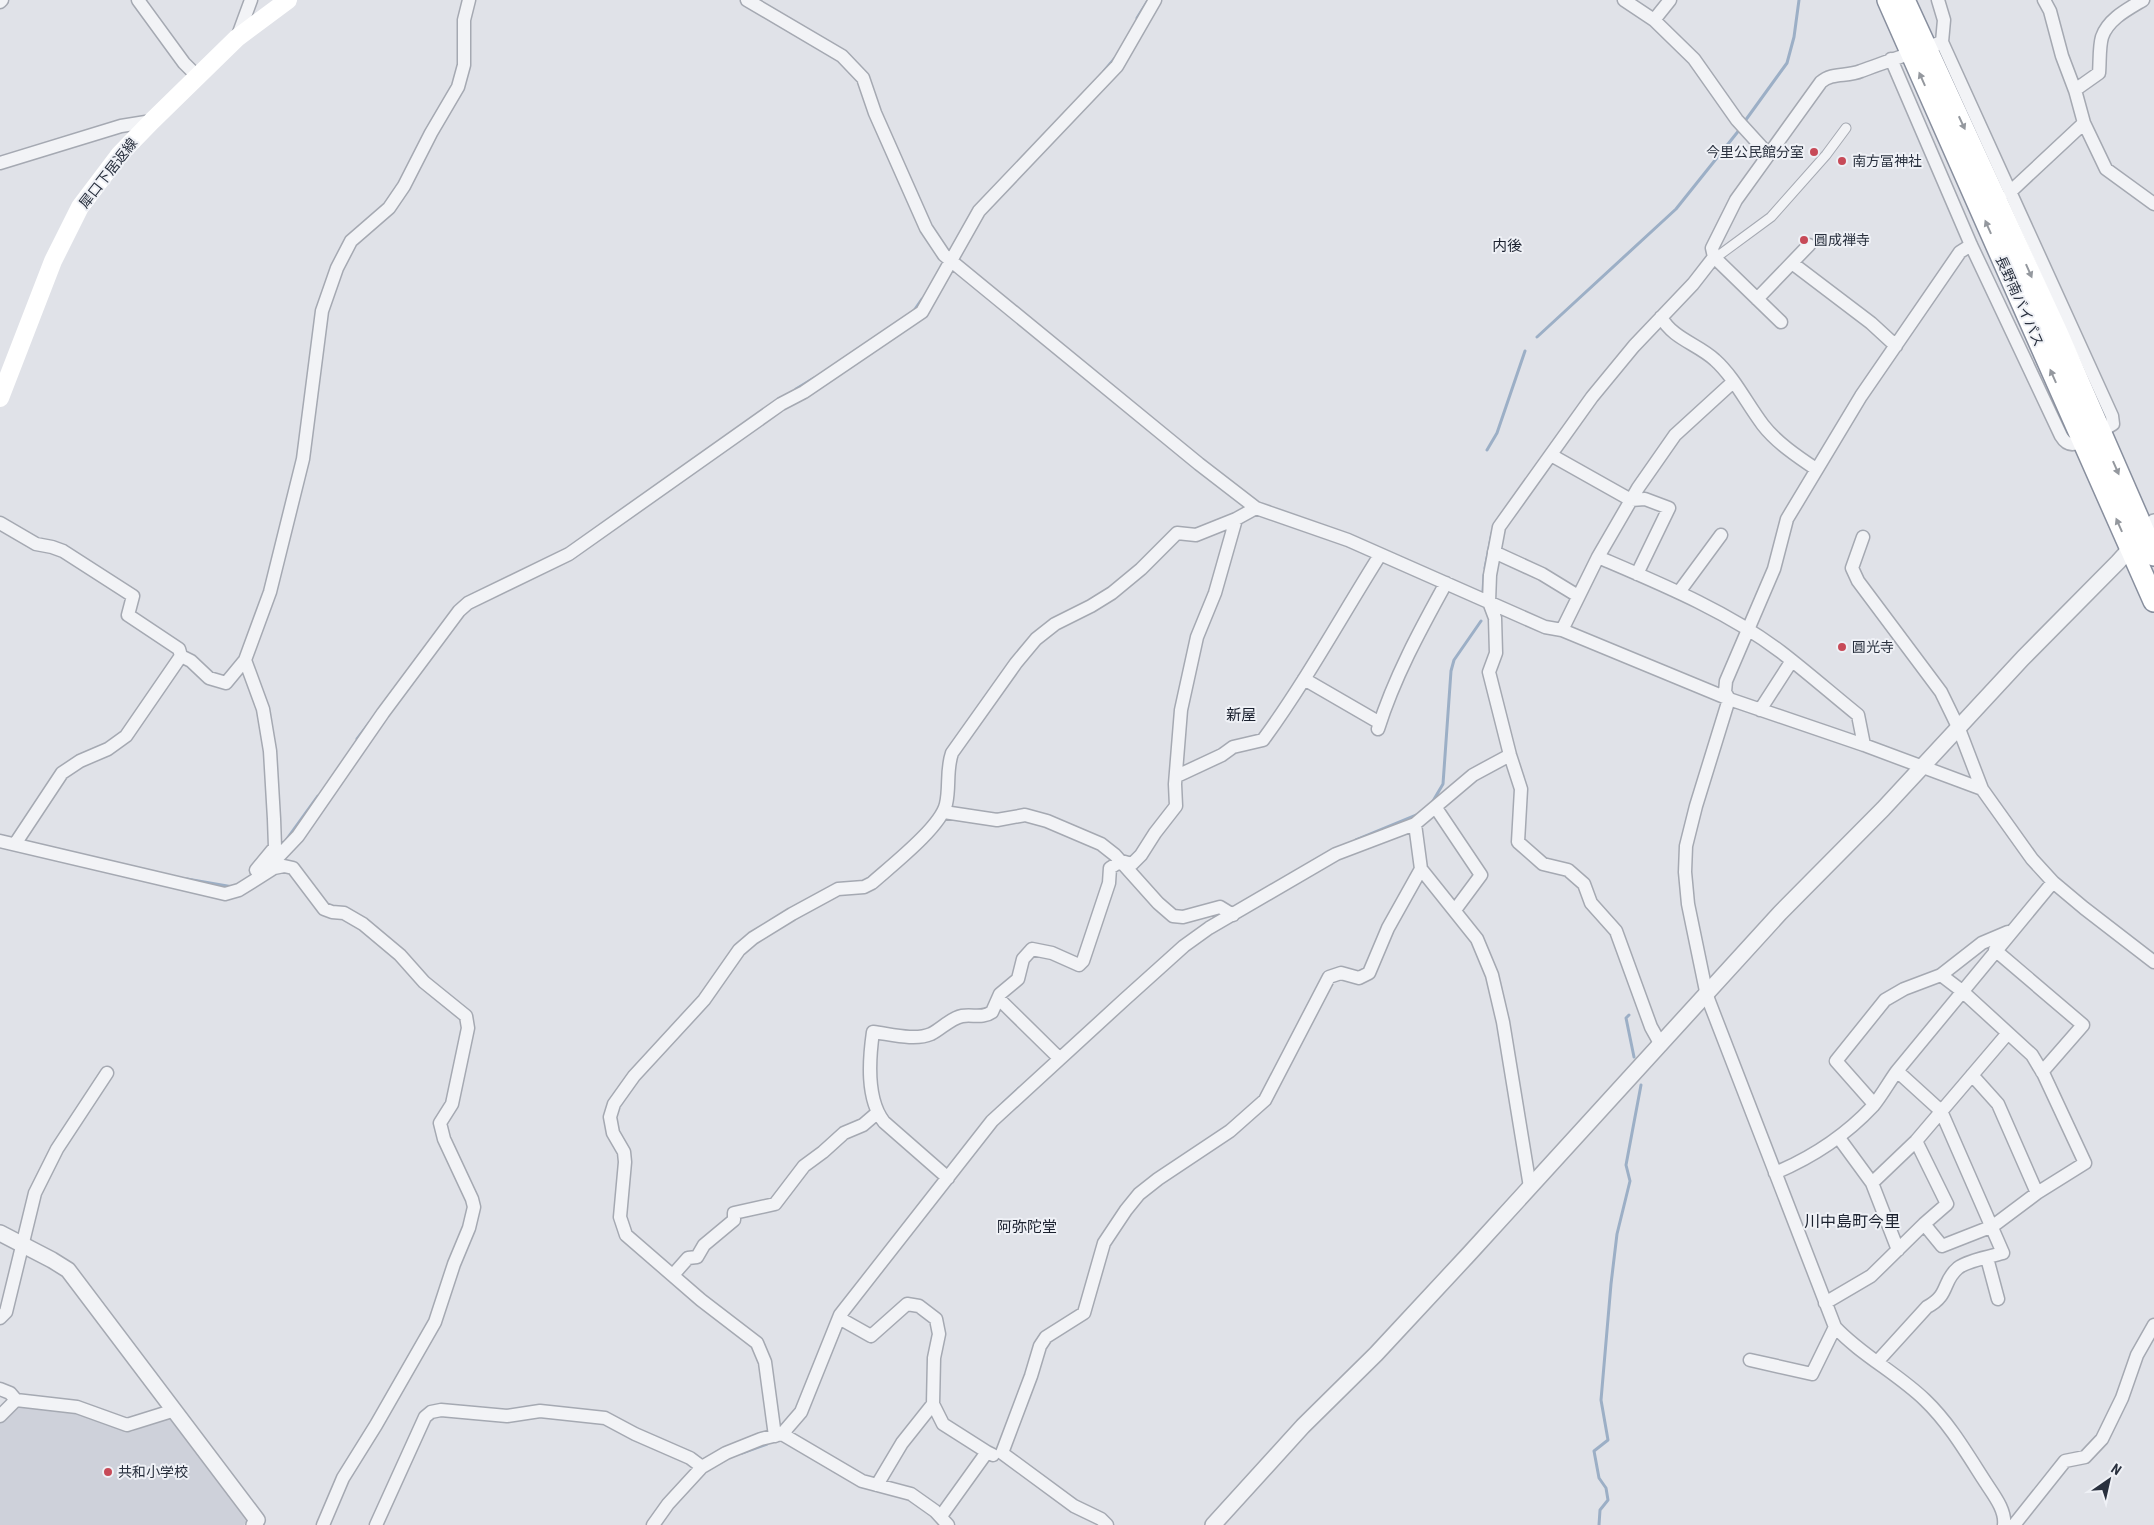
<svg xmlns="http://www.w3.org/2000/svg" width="2154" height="1525" viewBox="0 0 2154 1525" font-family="'Roboto Condensed','Noto Sans JP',sans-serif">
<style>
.built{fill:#ced1da}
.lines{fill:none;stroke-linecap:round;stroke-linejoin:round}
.stream{stroke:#9cafc6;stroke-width:3}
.pedestrian-casing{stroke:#a5a9b2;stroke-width:11}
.minor-casing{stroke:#a5a9b2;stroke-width:15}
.tertiary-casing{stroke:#a5a9b2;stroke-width:18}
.trunk-casing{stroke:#888f9e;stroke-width:24}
.pedestrian{stroke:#f2f3f6;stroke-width:9}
.minor{stroke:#f2f3f6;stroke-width:12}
.tertiary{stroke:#f2f3f6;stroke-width:15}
.secondary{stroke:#fff;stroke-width:18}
.trunk{stroke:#fff;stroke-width:21}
.oneway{fill:#94989e}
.poi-dot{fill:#c74a58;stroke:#eff1f6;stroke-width:2}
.labels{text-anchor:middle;stroke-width:4;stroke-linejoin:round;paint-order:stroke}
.poi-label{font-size:14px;fill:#29303e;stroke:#eff1f6;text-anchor:start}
.street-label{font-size:14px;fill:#29303e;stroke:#eff1f6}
.neighbourhood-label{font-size:15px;fill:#1b212f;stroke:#eff1f6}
.quarter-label{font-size:16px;fill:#1b212f;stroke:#eff1f6}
</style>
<rect width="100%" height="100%" fill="#e0e2e8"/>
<path class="built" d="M19 1405 72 1411 131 1432 169 1417 177 1420 246 1513V1522L244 1525H0V1423Z"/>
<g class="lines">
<path class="stream" d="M1137 18 1147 2
M1104 71 1115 58
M1745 121 1787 63 1794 37 1799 0
M913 312 922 299
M1537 337 1676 209 1740 129
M796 389 814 378
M1487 450 1497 433 1525 351
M1485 568 1492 533
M1483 591 1484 575
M357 739 370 722
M1433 801 1443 784 1451 671 1454 660 1481 621
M287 839 318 796
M1356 840 1419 814
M187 879 233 887
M1629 1015 1626 1018 1634 1057
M1003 1103 1019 1088
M742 1453 767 1444
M1599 1525 1600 1510 1608 1500 1606 1488 1599 1478 1594 1451 1608 1440 1601 1400 1611 1284 1617 1234 1630 1181 1626 1165 1641 1085"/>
<defs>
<path id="pedestrian" d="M1714 257 1718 256 1771 217 1826 155 1846 128"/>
<path id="minor" d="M138 0 184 63 198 77
M747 0 842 56 863 78 875 113 926 228 944 255 1199 464 1256 508 1348 540 1545 627 1562 630 1729 699 1864 745 1982 789
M1624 0 1654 20 1694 59 1737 120 1768 154
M1938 0 1944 20 1942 42 2112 416 2113 424 2100 432
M2044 0 2050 11 2062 56 2076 93
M2143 0C2128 9 2108 19 2102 37 2099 47 2100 62 2099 73L2075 90 2084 123 2106 169 2154 204
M0 2 2 0
M1654 20 1670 0
M237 38 251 0
M1891 59 1971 245 2061 436C2067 446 2073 446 2082 441
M0 163 121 126 152 121
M2009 193 2084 123
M1971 245 1960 252 1861 396 1787 519 1774 569 1726 681 1725 692 1729 699 1696 806 1686 846 1685 872 1688 904 1707 996 1835 1327C1861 1355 1897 1373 1925 1400 1949 1423 1966 1452 1984 1480 1992 1493 2006 1509 2004 1525
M1714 257 1781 322
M1792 263 1871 323 1896 346
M1757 299 1809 245
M1661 317C1673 339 1698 344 1715 360 1734 377 1747 404 1763 425 1776 442 1798 457 1816 469
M1551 455 1631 500 1645 499 1669 508 1637 574
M0 523 36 544 52 547 63 551 133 596 128 615 179 649 181 656 126 736 108 749 80 761 62 773 15 844
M1863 537 1852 568 1858 581 1941 692 1959 729 1982 789 2032 859 2053 882 2084 908 2154 962
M1494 552 1542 574 1578 596
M1598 557C1661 584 1727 611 1781 652 1807 672 1832 694 1858 715L1864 745
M1679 592 1721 535
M1562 630 1598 557 1638 488 1675 435 1733 382
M181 656 191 661 209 678 226 683 245 660 270 592 303 459 322 311 337 268 351 241 389 208 404 186 431 133 458 87 464 65V20L469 0
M245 660 263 709 270 751 274 819 275 847 256 870
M1304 679 1380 723
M1760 710 1791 662
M1378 729C1394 678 1420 630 1446 583
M1177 776 1222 755 1233 747 1263 740C1306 681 1341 617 1380 555
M1436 808 1481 875 1455 910
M944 812 997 820 1025 815 1047 821 1101 844 1115 855 1158 903 1173 916 1183 917 1220 907 1233 915
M1415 824 1421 869 1477 939 1492 975 1503 1022 1530 1187
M0 841 225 894 239 890 274 868 284 866 293 868 324 909 332 912 344 913 363 924 400 955 424 982 466 1016 468 1028 452 1104 440 1123 444 1139 472 1199 474 1207 469 1228 454 1264 435 1322 376 1425 343 1478 323 1525
M259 877 298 836 383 713 459 611 468 603 569 554 781 404 804 392 922 312 979 211 1117 66 1155 0
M1995 950 2083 1025 2042 1072
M999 999 1059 1058
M1661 1045 1651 1027 1616 931 1591 903 1584 884 1568 870 1543 864 1518 842 1521 789 1510 755 1489 672 1496 653 1495 618 1489 602 1490 575 1499 527 1592 397 1634 346 1693 284 1714 257 1712 248 1736 200 1821 82C1832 72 1847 77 1861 71 1888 61 1915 52 1942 42
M1972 1075 1998 1104 2037 1193
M1874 1104 1836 1061 1885 1000 1904 989 1941 975 1982 943 2008 932
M1839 1138 1872 1183
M1916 1141 1947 1204 1924 1224
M1775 1173C1813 1157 1845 1136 1873 1106 1882 1095 1889 1082 1897 1071L2053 882
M948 1178 884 1122C866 1099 869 1060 873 1032 890 1034 915 1041 931 1034 941 1029 951 1018 962 1016 973 1014 982 1019 992 1012L1000 994 1018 979 1023 959 1032 949 1052 953 1079 965 1083 961 1109 883 1110 868 1121 861 1132 864 1141 855 1155 833 1176 806 1175 784 1181 710 1197 637 1215 593 1236 519
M1898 1250 1872 1183 1916 1141 2008 1033
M1987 1258 1998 1299
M673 1275 688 1258 697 1257 704 1245 734 1220V1213L775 1204 804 1166 823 1152 844 1133 863 1125 877 1113
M1825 1303 1871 1276 1924 1224 1942 1246 1993 1226 2037 1193 2085 1163 2044 1075 2032 1055 1962 991 1941 975
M0 1318 6 1312 35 1193 57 1149 107 1073
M839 1318 871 1336 907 1304 919 1306 936 1319 939 1334 934 1358 933 1404
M1750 1360 1812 1374 1835 1327
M1877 1362 1927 1307C1950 1295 1942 1281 1958 1268 1966 1261 1992 1256 2003 1253L1941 1111 1897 1071
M0 1389 10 1393 16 1400
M0 1416 16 1400 77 1407 127 1425 175 1410
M782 1434 862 1481 911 1494 935 1511 948 1525
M775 1436 765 1362 757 1343 701 1300 626 1235 620 1217 625 1162 624 1152 613 1133 610 1117 614 1104 634 1076 704 1000 739 950 753 938 792 914 838 889 864 887 872 883C891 866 941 827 946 804 950 787 946 770 952 753L1016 663 1036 639 1055 624 1091 606 1112 593 1141 569 1177 533 1196 535 1236 519 1256 508
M1002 1453 1031 1376 1040 1346 1046 1337 1084 1313 1104 1243 1126 1210 1139 1194 1158 1179 1230 1131 1265 1100 1329 977 1341 973 1359 978 1369 973 1388 928 1421 869
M1002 1453 1074 1506 1101 1519 1107 1525
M877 1485 902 1443 933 1404 943 1424 987 1452
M941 1516 987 1452 993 1455
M376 1525 425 1417 431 1412 441 1410 507 1416 540 1411 605 1418 635 1434 690 1458 702 1467
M653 1525 668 1504 702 1467 726 1453 761 1439 782 1434 801 1412 840 1315 992 1121 1124 1000 1184 946 1209 928 1336 854 1415 824 1473 775 1510 755
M2014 1525 2065 1461 2085 1457 2102 1439 2122 1398 2137 1355 2154 1325"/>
<path id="tertiary" d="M0 1233 52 1260 68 1270 257 1520 254 1525
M1213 1525 1303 1426 1376 1354 1469 1254 1780 913 1883 809 2023 658 2118 562 2154 522"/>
<path id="trunk" d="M1888 0 2154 601
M1904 0 2058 335 2154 555"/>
</defs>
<use href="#pedestrian" class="pedestrian-casing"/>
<use href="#minor" class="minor-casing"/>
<use href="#tertiary" class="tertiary-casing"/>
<use href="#trunk" class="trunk-casing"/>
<use href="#pedestrian" class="pedestrian"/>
<use href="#minor" class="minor"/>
<use href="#tertiary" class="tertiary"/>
<path class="secondary" d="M0 398 53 261 80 207 120 154 152 121 237 38 288 0"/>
<use href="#trunk" class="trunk"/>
</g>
<defs><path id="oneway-solid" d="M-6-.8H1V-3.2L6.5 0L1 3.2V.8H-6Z" transform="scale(1.25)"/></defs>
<g class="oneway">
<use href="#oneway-solid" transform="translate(1922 79) rotate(-114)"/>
<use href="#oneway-solid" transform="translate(1962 123) rotate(65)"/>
<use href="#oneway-solid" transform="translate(1988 227) rotate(-114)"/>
<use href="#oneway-solid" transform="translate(2029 271) rotate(66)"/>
<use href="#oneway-solid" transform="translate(2053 376) rotate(-114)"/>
<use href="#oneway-solid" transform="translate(2116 468) rotate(66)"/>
<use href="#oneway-solid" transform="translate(2119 525) rotate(-114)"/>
</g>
<g class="poi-dot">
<circle cx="1814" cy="152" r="5"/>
<circle cx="1842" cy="161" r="5"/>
<circle cx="1804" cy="240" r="5"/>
<circle cx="1842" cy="647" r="5"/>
<circle cx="108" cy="1472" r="5"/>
</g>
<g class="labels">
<g class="poi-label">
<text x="1804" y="157" text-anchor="end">今里公民館分室</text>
<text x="1852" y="166">南方冨神社</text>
<text x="1814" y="245">圓成禅寺</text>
<text x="1852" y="652">圓光寺</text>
<text x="118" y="1477">共和小学校</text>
</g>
<g class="street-label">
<text transform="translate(108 173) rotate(-52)" y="5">犀口下居返線</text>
<text transform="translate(2020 301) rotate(66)" y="5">長野南バイパス</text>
</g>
<g class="neighbourhood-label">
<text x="1507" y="251">内後</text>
<text x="1241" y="720">新屋</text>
<text x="1027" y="1232">阿弥陀堂</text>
</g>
<g class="quarter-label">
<text x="1852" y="1227">川中島町今里</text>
</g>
</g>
<g transform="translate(2109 1480) rotate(34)" stroke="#eff1f6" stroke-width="4" paint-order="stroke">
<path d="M0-4L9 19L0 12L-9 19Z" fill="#29303e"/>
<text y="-8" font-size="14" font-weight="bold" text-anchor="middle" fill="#29303e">N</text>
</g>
</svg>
